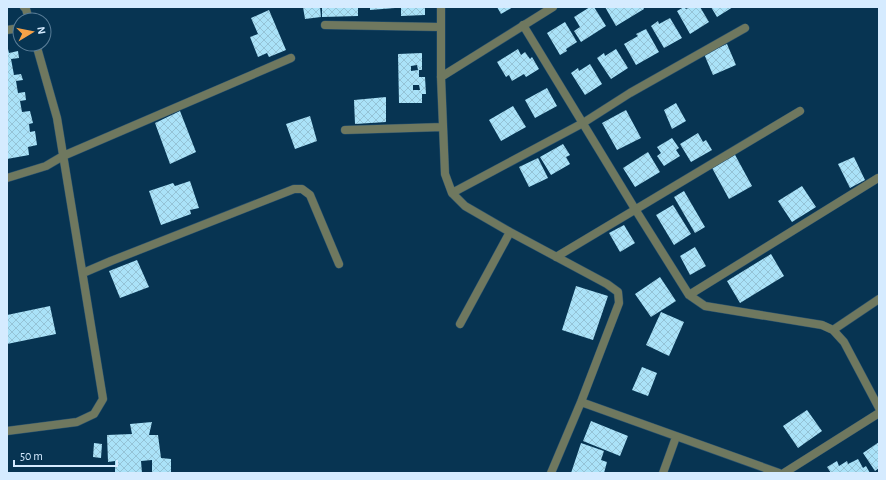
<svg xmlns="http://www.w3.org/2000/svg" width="886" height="480" viewBox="0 0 886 480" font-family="'Alegreya Sans',sans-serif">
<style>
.building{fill:url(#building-cross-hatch);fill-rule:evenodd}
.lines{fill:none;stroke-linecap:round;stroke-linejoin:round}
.street-casing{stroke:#28516e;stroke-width:9}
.street{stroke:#6f785f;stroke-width:8}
</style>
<defs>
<pattern id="building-cross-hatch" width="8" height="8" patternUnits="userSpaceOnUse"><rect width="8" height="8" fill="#aae2f8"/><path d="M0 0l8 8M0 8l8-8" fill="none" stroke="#95c3d6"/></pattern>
</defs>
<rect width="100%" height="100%" fill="#073452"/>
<path class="building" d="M303 7H320L321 17 305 19Z
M322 7H358V16L322 17Z
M370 7H395V8L370 10Z
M401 7 425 8V15L401 16Z
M497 7H513L501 14Z
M590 7H594L606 26 581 42 574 31 580 27 574 17Z
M605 7H643L644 9 616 26Z
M684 7 686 9 690 7H700L709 22 690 34 677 11Z
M711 7H733L717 17Z
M269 10 286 50 269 57 267 53 258 57 250 37 258 34 251 18Z
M670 18 682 38 664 48 651 26 658 21 659 24Z
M565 22 577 42 566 49 567 51 560 55 547 33Z
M646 29 659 52 636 65 624 44 638 36 636 34Z
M727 44 736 65 713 75 704 54Z
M7 45 9 53 18 51 19 58 11 59 14 75 21 74 23 80 16 81 18 93 25 92 26 100 20 101 22 112 30 111 33 123 29 124 30 132 35 131 37 145 28 147 29 155 7 159Z
M518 49 521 55 525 52 530 59 532 57 539 69 526 77 524 74 512 81 509 75 506 77 497 62Z
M616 49 628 68 611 79 597 58 604 53 605 56Z
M422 53V70H419V77H425L426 94H422V103H399L398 54ZM417 65 418 70 411 71V66ZM413 85H419L420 90H413Z
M590 64 602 84 585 95 571 73 578 68 579 71Z
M547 88 557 106 535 118 525 100Z
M386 97V122L355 124 354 100Z
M676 103 686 121 672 129 664 110Z
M513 106 526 127 501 141 489 120Z
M626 110 641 138 617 150 602 123Z
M180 111 196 152 170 164 155 123Z
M310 116 317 141 295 149 286 124Z
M698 133 703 142 706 140 712 150 691 162 680 144Z
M672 138 679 148 676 150 680 156 664 166 657 156 661 153 657 147Z
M563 144 570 155 566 157 570 164 551 175 540 157Z
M648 152 660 172 635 187 623 168Z
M734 153 752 186 729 199 711 166Z
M854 157 865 180 850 188 838 164Z
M538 158 548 178 529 187 519 167Z
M190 181 199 208 190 210 191 214 161 225 149 191 173 183 175 186Z
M802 186 816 207 792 222 778 201Z
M684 191 705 227 695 233 674 197Z
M673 205 691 234 674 245 656 215Z
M624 225 635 243 620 252 609 233Z
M695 247 706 266 690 275 680 256Z
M771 254 784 276 740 303 727 281Z
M137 260 149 287 120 298 109 271Z
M660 277 676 301 651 317 635 294Z
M576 286 608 296 593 340 562 330Z
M50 306 56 334 7 344V315Z
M661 312 684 322 669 356 646 345Z
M642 367 657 373 648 396 632 390Z
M807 410 822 431 798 448 783 426Z
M591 421 628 436 620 456 583 441Z
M152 422 149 435H158L161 458 171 459V473H152V460L141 461 142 473H115V461L108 462 107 435 132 434 130 424Z
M879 442V468L875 471 863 453Z
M94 443 102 444 101 458 93 457Z
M581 443 604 451 601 460 607 462 604 473H571Z
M858 459 863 468 866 466 870 473H831L827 467 837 461 839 466 847 461 848 464Z"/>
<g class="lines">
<defs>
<path id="street" d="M24 7 26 9 29 20
M441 7V77L445 174 452 193 465 206 510 232 607 284 618 292 619 303 581 402 551 473
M325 25 440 27
M523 25 635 209 689 295 705 306 822 325 833 330 844 342 879 408
M7 30 20 28
M441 77 553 7
M345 130 443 127
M7 178 46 166 63 156 291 58
M452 193 583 123 630 93 745 28
M556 257 800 111
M83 273 111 261 294 189H302L310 195 339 264
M689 295 878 178
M460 324 510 232
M833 330 879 299
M581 402 779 473
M7 431 77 422 94 414 103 399 57 118 36 44
M663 473 676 437
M784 473 879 413"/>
</defs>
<use href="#street" class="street-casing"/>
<use href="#street" class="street"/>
</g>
<rect width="886" height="480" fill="none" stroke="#d5ebff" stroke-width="16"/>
<g transform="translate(32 32) rotate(80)"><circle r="19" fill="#073452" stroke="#597d97"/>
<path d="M0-3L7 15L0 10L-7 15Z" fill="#f6a248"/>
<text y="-6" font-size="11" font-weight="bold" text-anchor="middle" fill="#d5ebff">N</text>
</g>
<path d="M14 460v6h103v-6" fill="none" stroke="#d5ebff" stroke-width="2"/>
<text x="20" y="460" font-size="12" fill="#d5ebff" stroke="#073452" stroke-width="3" paint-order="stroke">50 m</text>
</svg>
